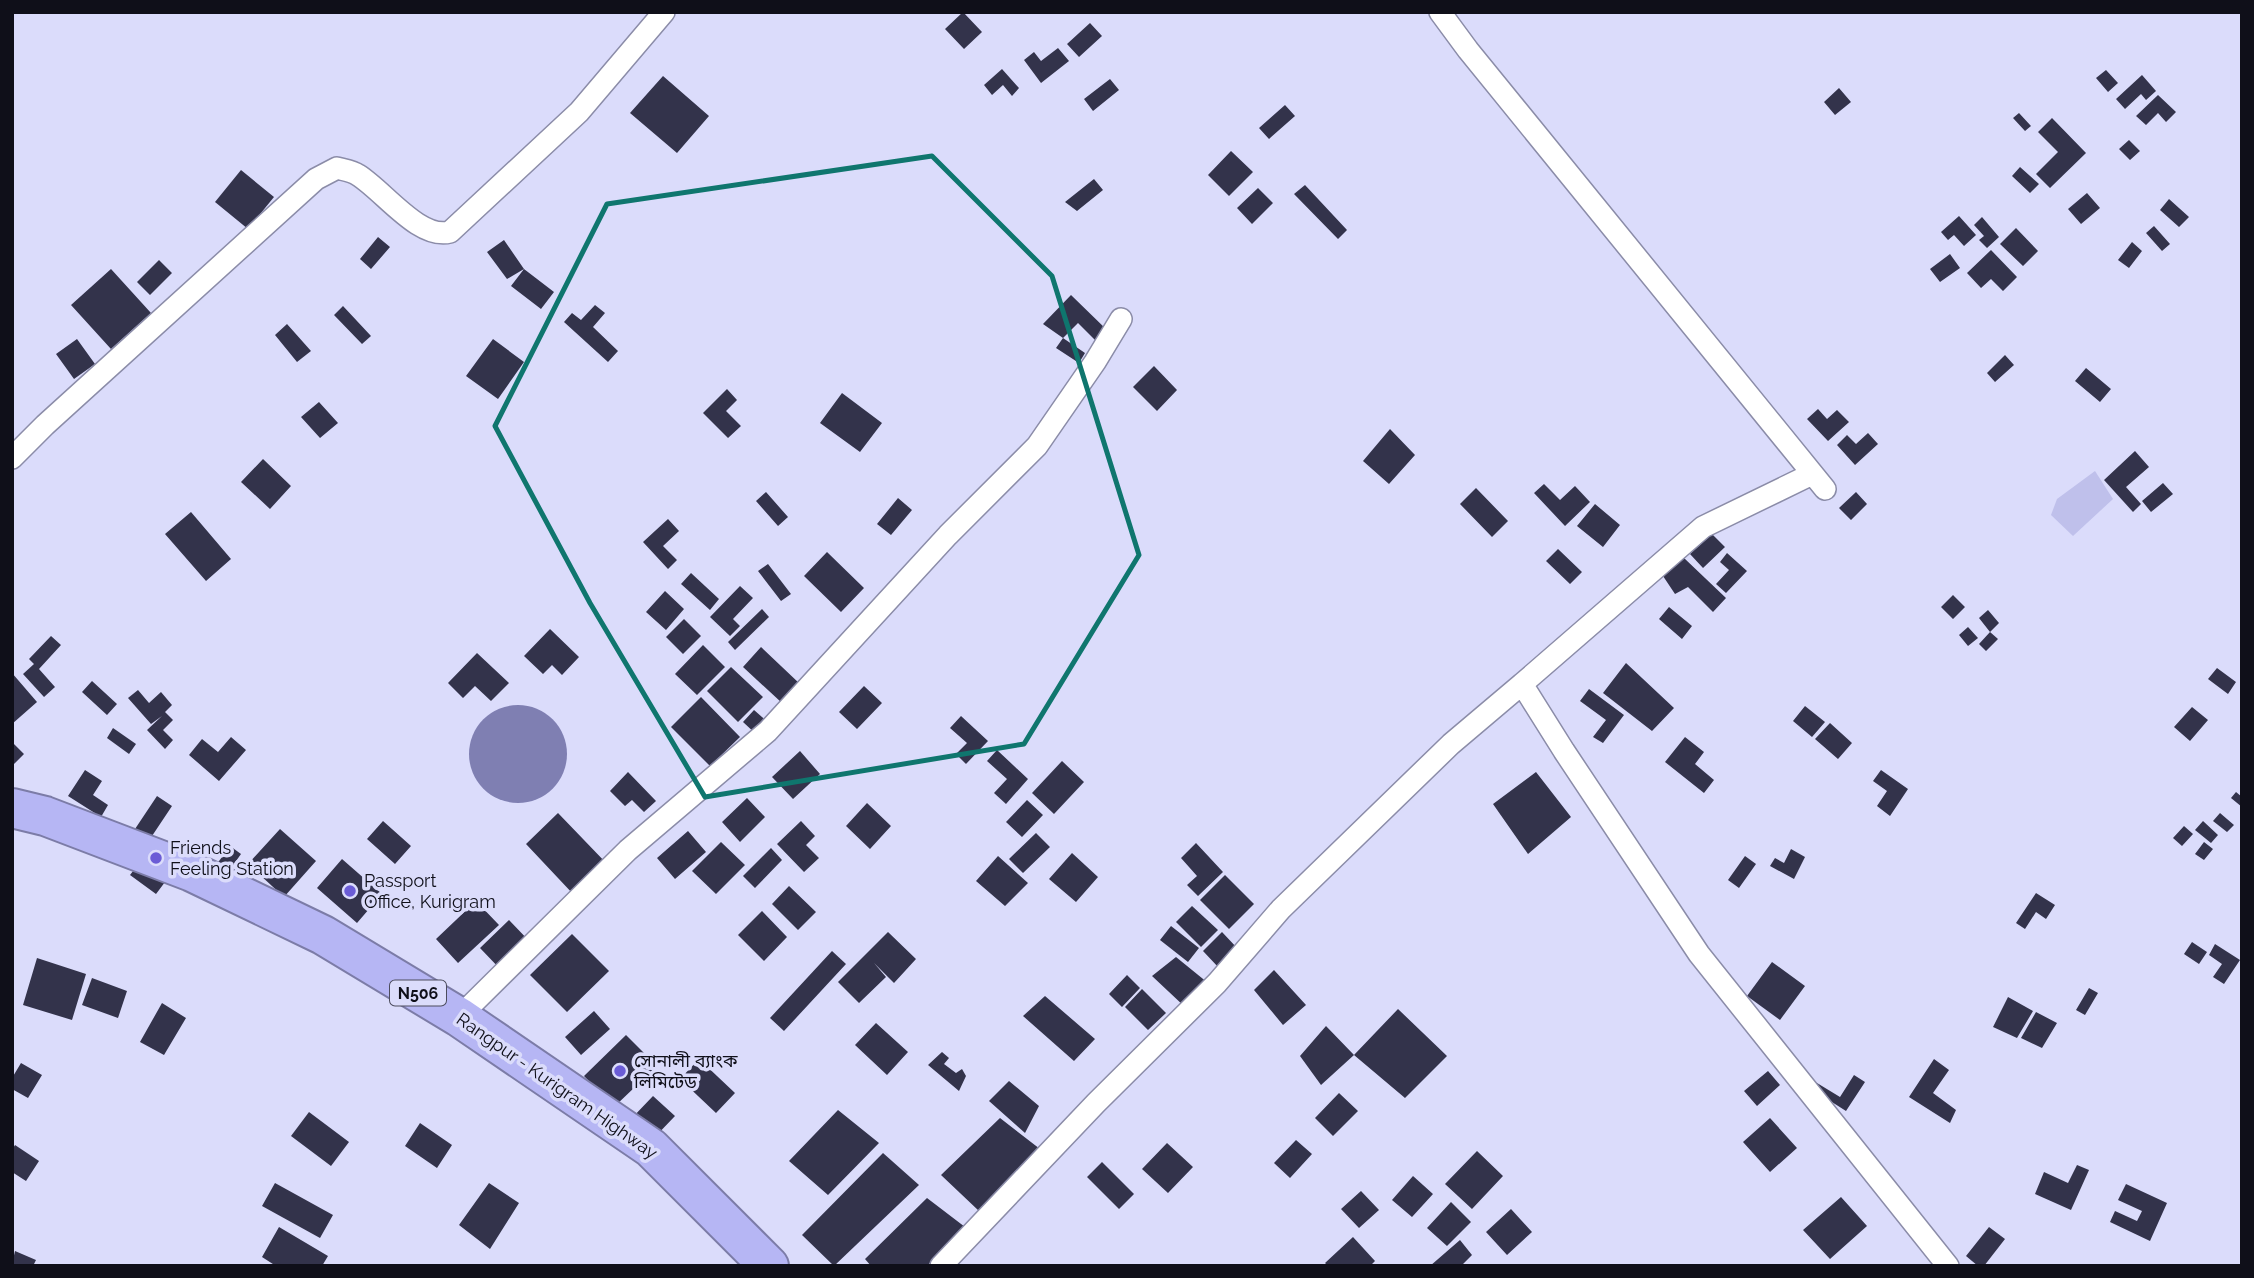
<svg xmlns="http://www.w3.org/2000/svg" width="2254" height="1278" viewBox="0 0 2254 1278" font-family="Raleway,'Noto Sans Bengali',sans-serif">
<style>
.green{fill:#bfc0eb}
.water{fill:#7f7fb2}
.building{fill:#33334b}
.lines{fill:none;stroke-linecap:round;stroke-linejoin:round}
.street-casing{stroke:#8b8ca8;stroke-width:24}
.highway-casing{stroke:#7c7ca7;stroke-width:42}
.street{stroke:#fff;stroke-width:21}
.highway{stroke:#b6b6f4;stroke-width:38}
.marked{fill:none;stroke:#0f766e;stroke-width:5;stroke-linejoin:round}
.poi-dot{fill:#6b5cd6;stroke:#dbdcfb;stroke-width:2.5}
.labels{text-anchor:middle;stroke-width:7;stroke-linejoin:round;paint-order:stroke}
.shield{fill:#dbdcfb;stroke:#4c4c5d;stroke-width:2}
.shield-label{font-size:16px;font-weight:bold;fill:#0f0f19}
.poi-label{font-size:18px;fill:#0f0f19;stroke:#dbdcfb;text-anchor:start}
.street-label{font-size:18px;fill:#0f0f19;stroke:#dbdcfb}
</style>
<rect width="100%" height="100%" fill="#dbdcfb"/>
<path class="green" d="M2095 471 2113 499 2073 536 2051 515 2057 499Z"/>
<path class="water" d="M469 754a49 49 0 1 1 98 0a49 49 0 1 1-98 0Z"/>
<path class="building" d="M963 12 982 32 964 49 945 29Z
M1090 23 1102 36 1079 57 1067 44Z
M1058 48 1069 61 1041 83 1024 60 1034 52 1041 61Z
M1002 69 1019 88 1012 96 1003 85 992 95 984 85Z
M2106 70 2118 83 2108 92 2096 78Z
M2142 75 2156 91 2146 100 2141 94 2125 109 2116 99Z
M663 76 709 116 677 153 630 113Z
M1110 79 1119 90 1093 111 1084 99Z
M1839 88 1851 102 1835 115 1824 102Z
M2158 95 2176 112 2166 122 2158 113 2146 125 2136 116Z
M1285 105 1295 116 1269 139 1259 128Z
M2019 113 2031 126 2025 131 2013 118Z
M2052 118 2086 153 2050 188 2036 174 2058 152 2038 132Z
M2129 140 2140 151 2130 160 2119 149Z
M1231 151 1253 172 1229 196 1208 175Z
M2020 167 2039 184 2030 193 2012 176Z
M241 170 274 197 248 229 215 202Z
M1094 179 1103 190 1077 211 1065 202Z
M1305 185 1347 230 1338 239 1294 194Z
M1258 188 1273 203 1252 224 1237 208Z
M2087 193 2100 208 2081 224 2068 209Z
M2169 199 2189 217 2179 227 2160 210Z
M1959 216 1976 235 1964 246 1954 235 1948 240 1941 232Z
M1982 217 1999 237 1987 248 1979 240 1984 236 1974 225Z
M2154 226 2170 244 2162 251 2146 233Z
M2016 228 2038 251 2023 266 2000 244Z
M378 237 390 247 371 269 360 259Z
M504 240 524 269 554 292 541 309 511 286 524 269 507 279 487 252Z
M2132 242 2142 251 2129 268 2118 260Z
M1991 250 2017 277 2003 291 1991 279 1981 288 1967 273Z
M1950 254 1960 268 1940 282 1930 269Z
M159 260 172 273 150 295 137 282Z
M111 269 151 313 111 349 71 305Z
M1071 295 1108 331 1097 342 1078 323 1063 338 1043 324Z
M595 305 605 313 593 327 618 351 608 362 564 322 572 313 581 320Z
M343 306 371 336 362 344 334 315Z
M287 324 311 351 297 362 275 335Z
M1063 338 1085 353 1079 363 1056 348Z
M77 339 95 364 74 379 56 354Z
M493 339 524 362 498 399 466 376Z
M2005 355 2014 365 1995 382 1987 373Z
M1154 366 1177 390 1157 411 1133 387Z
M2086 368 2111 389 2100 402 2075 381Z
M727 389 737 400 726 411 741 426 728 438 703 413Z
M842 393 882 423 860 452 820 423Z
M319 402 338 423 320 438 301 417Z
M1818 409 1827 419 1837 410 1849 422 1828 441 1807 419Z
M1390 429 1415 455 1389 484 1363 461Z
M1868 433 1878 444 1855 465 1837 445 1847 435 1856 444Z
M2135 451 2149 467 2126 487 2141 504 2133 512 2104 480Z
M263 459 291 486 270 509 241 482Z
M2163 483 2173 494 2151 512 2142 501Z
M1544 484 1560 500 1575 486 1590 502 1565 526 1534 493Z
M1476 488 1508 521 1492 537 1460 504Z
M766 492 788 517 778 526 756 501Z
M1856 492 1867 504 1851 520 1839 508Z
M898 498 912 510 891 535 877 524Z
M1595 504 1620 525 1603 547 1577 526Z
M191 512 231 559 206 581 165 534Z
M668 519 679 531 663 546 677 560 668 569 643 542Z
M1712 534 1725 547 1703 568 1690 554Z
M1558 549 1582 572 1570 584 1546 561Z
M827 552 864 588 841 612 804 576Z
M1727 553 1747 571 1726 593 1716 584 1729 570 1720 562Z
M1684 558 1726 598 1713 612 1688 587 1675 594 1663 576Z
M768 564 791 594 781 601 758 571Z
M691 573 719 599 710 610 681 584Z
M740 586 753 598 733 619 740 626 730 636 710 617Z
M665 591 684 609 666 630 646 612Z
M1953 595 1965 607 1953 619 1941 607Z
M1669 607 1692 626 1682 639 1659 619Z
M762 609 769 617 735 650 728 642Z
M1988 610 1999 623 1990 632 1998 639 1986 651 1979 644 1990 632 1979 618Z
M684 619 701 636 683 654 666 637Z
M1968 627 1978 638 1968 646 1959 635Z
M550 629 579 657 562 675 552 665 543 674 524 656Z
M51 636 61 645 39 669 55 687 44 697 23 674 34 664 29 659Z
M703 645 725 667 697 695 675 674Z
M761 647 800 684 782 703 743 667Z
M477 653 509 683 491 701 475 686 463 698 448 683Z
M1626 663 1674 708 1652 731 1603 693Z
M731 667 763 697 738 722 707 691Z
M2217 668 2236 682 2228 694 2208 679Z
M12 673 37 702 12 724Z
M92 681 117 704 107 715 82 692Z
M864 686 882 703 857 729 839 712Z
M1589 689 1624 715 1603 743 1593 737 1606 720 1580 701Z
M138 690 149 703 161 692 172 705 165 712 173 720 163 730 173 740 165 749 147 730 162 716 151 724 128 698Z
M701 697 740 737 710 766 671 727Z
M1805 706 1825 722 1812 737 1793 721Z
M2192 707 2208 720 2190 741 2174 727Z
M754 710 769 723 757 735 743 722Z
M961 716 988 741 966 764 956 754 967 743 950 728Z
M1830 723 1852 743 1838 759 1815 739Z
M113 728 136 744 129 754 107 738Z
M231 737 246 750 219 781 189 755 202 739 218 752Z
M1685 737 1704 752 1695 764 1714 780 1704 793 1665 762Z
M12 742 24 754 12 766Z
M997 750 1028 779 1006 804 994 793 1007 779 987 761Z
M800 751 820 774 793 799 772 777Z
M1062 761 1084 782 1054 814 1032 793Z
M85 770 102 781 93 795 108 805 101 817 68 796Z
M1881 770 1908 789 1890 816 1877 806 1887 791 1873 781Z
M628 772 656 801 644 812 632 800 625 806 610 791Z
M1536 772 1571 817 1528 854 1493 804Z
M2236 792 2242 797V807L2231 798Z
M157 796 172 806 142 851 127 841Z
M747 798 765 817 740 842 722 822Z
M1027 800 1043 815 1022 837 1006 822Z
M867 803 891 826 870 849 846 826Z
M558 813 609 866 574 895 526 844Z
M2220 813 2234 825 2227 832 2213 821Z
M383 821 411 846 395 864 367 839Z
M801 821 815 836 806 845 819 858 804 872 777 844Z
M2203 821 2218 835 2211 843 2195 830Z
M2184 826 2193 834 2182 846 2173 838Z
M280 829 316 861 284 897 248 864Z
M688 831 706 852 675 879 657 858Z
M1036 833 1050 847 1023 873 1009 859Z
M721 842 745 865 716 894 692 871Z
M2204 842 2213 849 2204 860 2195 854Z
M1196 843 1223 872 1198 896 1187 885 1197 876 1181 858Z
M230 846 241 854 222 881 211 872Z
M771 848 782 860 755 888 743 876Z
M1791 849 1805 857 1794 879 1770 866 1775 858 1784 863Z
M1072 853 1098 877 1076 902 1049 879Z
M998 856 1028 883 1005 906 976 881Z
M1745 856 1756 864 1739 888 1728 880Z
M342 859 382 894 357 923 317 888Z
M140 862 165 882 156 894 130 875Z
M1225 875 1254 904 1229 929 1200 900Z
M789 886 816 912 798 930 772 904Z
M2036 893 2055 905 2046 919 2036 912 2025 929 2016 923Z
M476 901 499 925 458 963 436 939Z
M1192 906 1218 930 1201 947 1176 922Z
M762 911 787 937 764 961 738 935Z
M509 920 532 944 503 972 480 948Z
M1171 926 1199 948 1188 962 1160 940Z
M888 932 916 959 894 983 874 963 886 977 859 1003 838 982Z
M1222 932 1238 949 1219 968 1203 951Z
M572 934 609 971 567 1012 530 975Z
M2192 942 2207 952 2199 964 2184 954Z
M2215 944 2240 960 2224 984 2213 977 2222 964 2209 955Z
M832 951 846 964 784 1031 770 1018Z
M1176 957 1208 983 1185 1007 1152 976Z
M37 958 86 974 72 1020 23 1005Z
M1772 962 1805 986 1780 1020 1747 996Z
M1274 970 1306 1005 1283 1025 1254 990Z
M1127 975 1140 988 1122 1007 1109 994Z
M92 978 127 991 118 1018 82 1005Z
M2089 988 2098 993 2085 1015 2076 1010Z
M1142 989 1166 1013 1148 1030 1125 1007Z
M1045 996 1095 1039 1074 1061 1023 1016Z
M2008 997 2033 1011 2017 1038 1993 1027Z
M162 1003 186 1018 164 1055 140 1042Z
M1398 1009 1447 1056 1405 1098 1354 1055Z
M594 1011 610 1029 581 1055 565 1037Z
M2036 1012 2057 1023 2042 1048 2021 1038Z
M876 1023 908 1052 887 1075 855 1045Z
M1326 1026 1354 1055 1321 1085 1300 1056Z
M626 1035 657 1066 614 1107 584 1076Z
M942 1052 949 1058 944 1064 956 1073 962 1069 966 1076 959 1091 928 1065Z
M699 1059 735 1093 716 1113 680 1079Z
M1934 1059 1949 1070 1933 1093 1956 1110 1950 1123 1909 1097Z
M21 1063 42 1075 28 1098 12 1089V1078Z
M1768 1071 1780 1085 1757 1106 1744 1091Z
M1854 1075 1865 1082 1846 1111 1813 1090 1817 1083 1840 1097Z
M1009 1081 1039 1106 1025 1133 989 1101Z
M1339 1093 1358 1111 1333 1136 1315 1118Z
M653 1096 675 1116 652 1140 631 1119Z
M838 1110 879 1143 828 1195 789 1161Z
M309 1112 349 1142 331 1166 291 1136Z
M1000 1118 1040 1149 979 1211 941 1175Z
M1770 1118 1797 1148 1770 1172 1743 1142Z
M420 1123 452 1145 437 1168 405 1146Z
M1296 1140 1312 1154 1290 1178 1274 1163Z
M1167 1143 1193 1167 1168 1193 1142 1169Z
M15 1145 39 1161 26 1181 12 1172V1150Z
M1477 1151 1503 1176 1472 1209 1445 1184Z
M883 1153 919 1185 834 1266 802 1235Z
M1102 1162 1134 1194 1119 1209 1087 1177Z
M2077 1165 2089 1170 2071 1210 2035 1194 2044 1172 2068 1183Z
M1413 1176 1433 1194 1412 1217 1392 1200Z
M275 1183 333 1215 320 1238 262 1206Z
M489 1183 519 1203 490 1249 459 1225Z
M2126 1184 2167 1203 2150 1241 2110 1222 2115 1211 2137 1221 2142 1211 2118 1200Z
M1361 1191 1379 1210 1359 1228 1341 1209Z
M1841 1197 1867 1226 1830 1259 1803 1230Z
M927 1198 965 1227 927 1266H871L865 1259Z
M1451 1202 1471 1222 1447 1246 1427 1228Z
M1511 1209 1532 1232 1507 1255 1486 1232Z
M279 1227 328 1256 322 1266H276L262 1257Z
M1989 1227 2005 1239 1984 1266H1978L1966 1256Z
M1353 1237 1375 1261 1370 1266H1328L1325 1263Z
M1460 1240 1472 1255 1461 1266H1430Z
M15 1251 36 1260 33 1266 12 1264Z"/>
<g class="lines">
<defs>
<path id="street" d="M1440 12 1468 50 1825 489
M12 458 45 425 316 179 337 168C344 170 352 171 358 175 384 191 419 240 450 232L579 112 664 12
M1522 684 1703 527 1812 474
M459 1017 628 850 768 731 948 535 1037 446 1095 362 1121 319
M941 1266 1096 1103 1217 983 1281 909 1451 744 1522 684 1564 751 1699 954 1948 1266"/>
<path id="highway" d="M12 808 45 816 192 872 323 935 459 1017 651 1148 769 1266"/>
</defs>
<use href="#street" class="street-casing"/>
<use href="#highway" class="highway-casing"/>
<use href="#street" class="street"/>
<use href="#highway" class="highway"/>
</g>
<path class="marked" d="M932 156 1052 276 1139 555 1024 744 705 797 590 603 495 426 607 204Z"/>
<g class="poi-dot">
<circle cx="156" cy="858" r="7"/>
<circle cx="350" cy="891" r="7"/>
<circle cx="620" cy="1071" r="7"/>
</g>
<g class="labels">
<rect class="shield" x="390" y="980.5" width="56" height="25" rx="5"/>
<g class="shield-label">
<text x="418" y="999">N506</text>
</g>
<g class="poi-label">
<text x="170" y="854">Friends<tspan x="170" dy="21">Feeling Station</tspan></text>
<text x="364" y="887">Passport<tspan x="364" dy="21">Office, Kurigram</tspan></text>
<text x="634" y="1067">সোনালী ব্যাংক<tspan x="634" dy="21">লিমিটেড</tspan></text>
</g>
<g class="street-label">
<text transform="translate(557 1086) rotate(35)" y="6">Rangpur - Kurigram Highway</text>
</g>
</g>
<rect width="2254" height="1278" fill="none" stroke="#0f0f19" stroke-width="28"/>
</svg>
